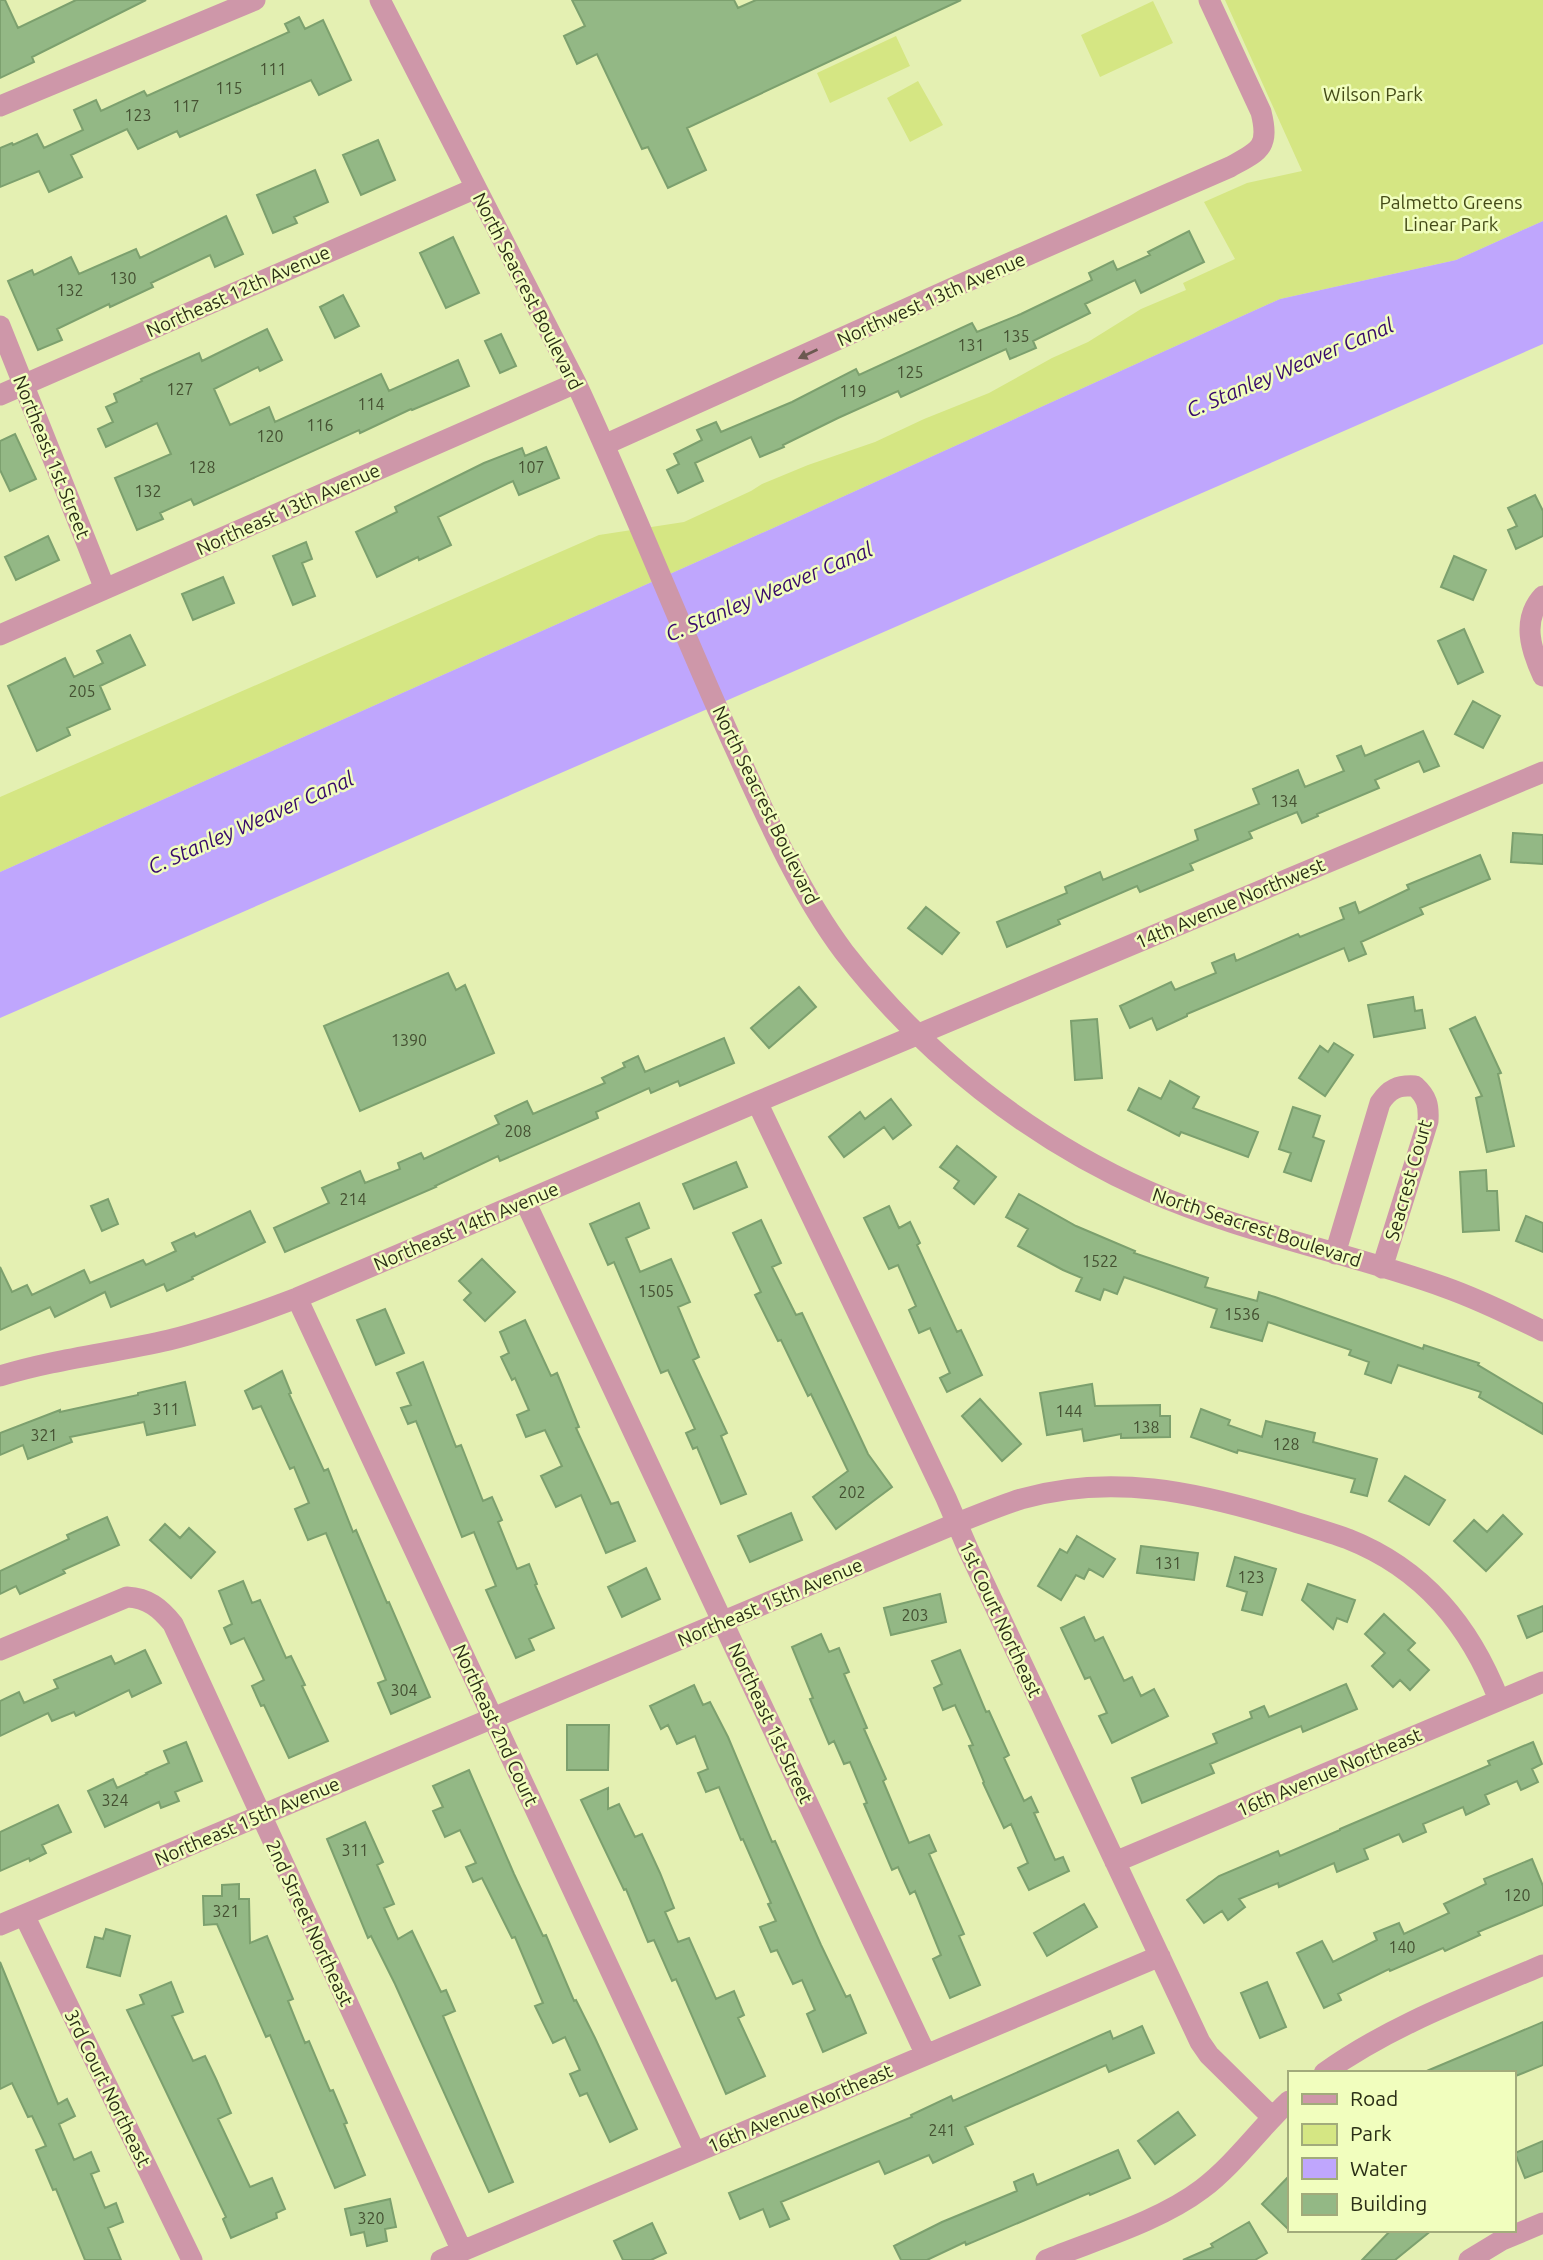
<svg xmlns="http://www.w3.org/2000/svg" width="1543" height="2260" viewBox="0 0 1543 2260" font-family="Ubuntu,sans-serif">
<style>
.green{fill:#d5e683}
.water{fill:#bfa6fd}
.building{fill:#93b885;stroke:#7ca06e;stroke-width:2}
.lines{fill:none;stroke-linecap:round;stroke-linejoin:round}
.minor{stroke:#ce97a9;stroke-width:21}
.oneway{fill:#6c5951}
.labels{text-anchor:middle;stroke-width:5;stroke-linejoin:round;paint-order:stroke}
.number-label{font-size:16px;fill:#455132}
.park-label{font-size:19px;fill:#454c18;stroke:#f1febe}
.street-label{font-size:19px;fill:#2b2f16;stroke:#f1febe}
.water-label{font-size:21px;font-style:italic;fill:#37096b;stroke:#f1febe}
</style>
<rect width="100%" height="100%" fill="#e4f0b2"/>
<path class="green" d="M1225 0H1543V221L1456 260 1280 299 800 516 0 872V797L599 535 684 522 751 491 762 484 808 465 875 442 924 419 989 393 1052 358 1088 342 1141 309 1186 290 1183 283 1235 259 1204 202 1247 183 1302 171Z
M1153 1 1173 43 1100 77 1081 35Z
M896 36 910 66 830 103 817 73Z
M918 81 943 125 910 142 887 98Z"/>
<path class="water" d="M1543 221V344L0 1018V872L800 516 1280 299 1456 260Z"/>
<path class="building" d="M0 0H5L18 28 76 0H146L32 57 34 62 0 78Z
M572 0H734L738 8 756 0H961L687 128 706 170 668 188 648 147 642 149 597 54 577 64 564 36 585 26Z
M299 17 305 29 323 20 351 80 319 95 311 80 180 137 177 131 138 149 127 129 71 155 82 177 49 192 39 171 0 187V148L12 143 13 145 37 134 44 148 83 130 74 110 96 100 101 111 144 91 147 96 289 32 285 24Z
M378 140 395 180 361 195 343 155Z
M315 170 328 202 294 217 297 223 273 233 257 195Z
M226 216 243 254 215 267 210 255 151 283 153 287 110 307 109 304 57 329 62 340 38 350 8 281 32 270 34 275 71 257 79 274 136 249 140 258Z
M1189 231 1204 262 1141 293 1135 280 1085 304 1090 313 1033 341 1036 348 1010 359 1006 349 901 397 898 391 838 418 783 445 784 447 760 457 751 437 695 463 703 481 678 493 667 470 679 464 674 454 702 440 697 430 716 422 721 432 792 402 856 369 859 375 972 323 977 332 1021 314 1092 280 1089 273 1113 261 1117 270 1150 255 1148 252Z
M453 237 479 293 446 308 420 253Z
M343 295 359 326 335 338 320 307Z
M267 329 282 360 260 371 258 367 214 389 230 425 269 407 275 422 381 374 389 391 458 360 469 386 412 410 411 409 360 433 359 430 194 505 191 499 160 513 163 519 137 530 115 478 171 454 157 423 106 447 98 429 113 422 106 407 117 402 114 394 142 381 141 379 199 353 202 361Z
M501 334 516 366 500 373 485 341Z
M15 434 36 479 10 491 0 470V441Z
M546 447 559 478 519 495 513 481 438 517 451 545 419 560 418 557 377 577 356 532 397 512 395 507 484 463 522 448 525 456Z
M1535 495 1543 511V536L1516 549 1508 530 1517 526 1508 508Z
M48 536 59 560 16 580 5 557Z
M306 542 312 559 302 563 315 596 293 605 273 556Z
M1454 556 1486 570 1473 600 1441 587Z
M223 577 234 603 193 620 182 594Z
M1464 629 1483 672 1458 684 1438 641Z
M130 635 145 665 100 686 110 709 67 728 70 735 37 751 8 686 65 658 74 677 103 663 97 651Z
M1473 701 1500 716 1483 748 1455 734Z
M1423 731 1439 766 1424 772 1419 761 1375 780 1379 788 1317 814 1318 816 1302 823 1297 812 1249 832 1252 838 1190 864 1193 870 1140 892 1137 886 1058 920 1060 924 1007 947 997 922 1067 893 1065 887 1100 872 1103 880 1198 840 1195 830 1259 804 1253 789 1298 770 1305 787 1344 771 1337 756 1361 746 1365 756Z
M1513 833 1543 835V864L1511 862Z
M1480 855 1490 879 1420 908 1423 914 1361 942 1366 954 1349 961 1344 948 1187 1014V1016L1157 1030 1152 1018 1130 1028 1120 1006 1171 982 1175 990 1216 973 1212 963 1234 954 1236 961 1298 934 1300 937 1344 919 1340 908 1355 902 1359 913 1409 889 1407 885Z
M926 907 959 933 942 954 908 928Z
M448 973 456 990 465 985 494 1053 360 1111 324 1026Z
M799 987 816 1007 769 1048 751 1028Z
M1413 997 1415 1011 1422 1010 1425 1028 1374 1037 1368 1005Z
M1475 1017 1501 1073 1498 1074 1514 1146 1487 1152 1476 1098 1482 1096 1450 1029Z
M1097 1019 1102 1078 1075 1080 1071 1021Z
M724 1038 734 1063 680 1086 678 1081 651 1093 649 1088 596 1112 598 1118 500 1161 498 1156 435 1186 436 1187 285 1252 274 1228 329 1203 322 1188 360 1171 365 1183 400 1169 398 1163 421 1153 424 1159 499 1124 495 1116 527 1101 533 1114 605 1083 602 1078 625 1067 623 1063 638 1056 645 1072Z
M1334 1043 1353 1055 1325 1096 1299 1078 1320 1046 1328 1052Z
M1170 1081 1199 1097 1193 1108 1258 1132 1248 1157 1181 1132 1179 1136 1128 1110 1139 1088 1161 1099Z
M891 1099 911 1125 893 1139 884 1127 844 1157 829 1137 860 1112 865 1119Z
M1293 1107 1320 1116 1313 1137 1324 1141 1311 1181 1284 1172 1291 1153 1279 1149Z
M957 1146 996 1177 974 1204 954 1188 959 1181 940 1167Z
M736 1162 747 1187 694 1209 683 1184Z
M1486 1170 1487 1191H1497L1499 1230 1463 1232 1460 1172Z
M1019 1194 1076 1226 1135 1251 1134 1253 1208 1278 1205 1287 1257 1301 1259 1292 1275 1297 1423 1349 1424 1345 1479 1363 1478 1365 1543 1404V1434L1479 1397 1481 1392 1398 1365 1391 1383 1365 1374 1369 1362 1349 1355 1351 1350 1268 1322 1262 1341 1211 1327 1217 1309 1124 1277 1117 1294 1104 1289 1100 1300 1076 1291 1082 1278 1063 1270 1018 1246 1028 1229 1006 1217Z
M108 1199 118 1224 102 1231 91 1206Z
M639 1203 649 1228 626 1238 640 1272 671 1259 690 1302 678 1307 699 1357 693 1360 727 1433 721 1436 746 1494 721 1504 697 1447 693 1449 686 1433 695 1429 668 1370 661 1373 614 1262 608 1265 590 1224Z
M889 1206 899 1228 910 1222 920 1243 917 1245 957 1332 961 1330 982 1375 947 1392 940 1378 950 1373 930 1328 919 1333 909 1310 916 1306 898 1265 889 1269 864 1218Z
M250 1211 265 1242 192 1277 193 1279 167 1291 164 1284 111 1307 105 1292 55 1317 50 1307 0 1330V1267L12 1292 27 1285 32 1295 84 1270 90 1283 143 1260 146 1265 176 1251 172 1243 194 1233 196 1237Z
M1526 1216 1543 1223V1252L1516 1241Z
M761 1220 781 1263 772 1267 796 1315 802 1313 868 1454 892 1487 836 1529 813 1497 848 1471 811 1394 808 1396 781 1340 778 1341 755 1295 761 1292 733 1233Z
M482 1259 515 1292 485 1321 464 1300 471 1293 459 1281Z
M385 1309 404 1353 376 1365 357 1320Z
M525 1320 551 1376 557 1373 579 1427 576 1428 611 1504 618 1502 635 1541 606 1553 581 1495 556 1507 541 1476 562 1466 545 1430 526 1437 517 1415 529 1410 515 1378 512 1380 501 1357 509 1353 500 1332Z
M423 1362 456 1447 461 1445 483 1501 492 1497 502 1520 498 1522 517 1569 529 1564 537 1584 535 1585 554 1628 529 1639 534 1650 516 1658 486 1590 496 1586 474 1532 462 1537 416 1421 408 1424 401 1408 411 1405 397 1373Z
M282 1371 291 1393 289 1394 324 1471 328 1469 353 1532 356 1530 387 1603 389 1602 430 1697 391 1714 378 1683 386 1680 326 1533 308 1540 295 1509 309 1503 294 1467 290 1469 261 1406 253 1409 245 1391Z
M185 1382 195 1425 147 1435 144 1422 70 1437 72 1442 28 1459 23 1445 0 1455V1433L60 1410V1412L138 1395V1393Z
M1092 1384 1095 1406 1160 1405V1416H1170V1437L1121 1438V1434L1084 1441 1082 1429 1047 1435 1040 1393Z
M980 1399 1021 1444 1002 1461 962 1416Z
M1201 1409 1230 1420 1228 1425 1262 1437 1266 1421 1315 1433 1313 1442 1377 1459 1367 1496 1351 1492 1355 1479 1238 1450 1237 1453 1191 1437Z
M1405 1476 1445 1500 1429 1525 1389 1501Z
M791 1513 802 1540 750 1562 738 1536Z
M1503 1515 1522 1534 1486 1571 1454 1541 1474 1520 1487 1532Z
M107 1517 119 1545 63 1570 65 1573 20 1594 16 1586 0 1594V1571L69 1539 67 1535Z
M165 1524 180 1538 189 1528 215 1552 191 1578 150 1540Z
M1077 1536 1115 1559 1103 1577 1089 1569 1084 1579 1076 1575 1061 1600 1038 1586 1060 1549 1067 1553Z
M1141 1546 1198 1553 1194 1580 1137 1573Z
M1235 1557 1276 1569 1262 1615 1242 1610 1247 1592 1227 1586Z
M646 1568 660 1599 622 1617 608 1587Z
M243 1581 252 1603 260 1600 286 1658 291 1656 305 1685 302 1686 328 1741 289 1758 264 1705 261 1706 252 1686 264 1680 244 1638 231 1644 224 1628 232 1624 219 1591Z
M1308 1584 1355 1600 1347 1622 1337 1618 1333 1629 1302 1600Z
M940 1594 946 1622 891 1635 884 1608Z
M1543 1606V1631L1527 1638 1518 1616Z
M1384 1614 1415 1643 1408 1650 1429 1670 1410 1690 1400 1680 1393 1687 1372 1666 1385 1653 1365 1634Z
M1084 1617 1095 1641 1103 1637 1124 1681 1132 1677 1141 1696 1154 1689 1168 1716 1112 1743 1099 1716 1107 1713 1090 1677 1085 1679 1061 1628Z
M821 1634 829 1652 839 1648 849 1672 844 1674 867 1728 864 1729 886 1779 883 1781 909 1843 929 1835 936 1851 929 1854 964 1934 959 1936 980 1985 950 1998 933 1959 941 1955 915 1891 910 1894 898 1867 892 1870 864 1804 867 1803 850 1762 844 1764 834 1741 829 1744 810 1699 813 1698 792 1647Z
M145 1650 161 1683 132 1697 129 1690 76 1716 74 1712 52 1721 48 1713 0 1736V1701L19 1692 24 1703 58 1688 54 1680 111 1656 115 1664Z
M960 1650 986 1712 989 1711 1009 1755 1004 1758 1024 1801 1031 1797 1038 1812 1034 1813 1055 1860 1063 1857 1069 1871 1029 1890 1018 1868 1028 1863 1011 1824 1004 1828 983 1783 984 1782 969 1746 973 1745 955 1705 943 1710 934 1688 942 1684 932 1661Z
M1346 1684 1357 1709 1303 1732 1301 1726 1210 1764 1214 1773 1142 1803 1132 1778 1217 1743 1213 1734 1252 1718 1250 1712 1264 1706 1269 1717Z
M694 1685 703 1705 710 1702 728 1737 772 1842 775 1841 821 1945 846 1997 850 1995 866 2033 823 2052 807 2014 815 2010 802 1980 793 1984 777 1950 771 1952 760 1927 776 1921 768 1904 771 1903 743 1839 741 1840 719 1787 706 1792 698 1773 708 1769 695 1736 677 1744 668 1725 661 1729 650 1706Z
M567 1725H609L608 1770H567Z
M186 1742 202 1781 175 1792 179 1801 161 1808 159 1802 105 1827 88 1791 113 1779 117 1788 147 1774 146 1773 169 1763 164 1751Z
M1533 1742 1542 1764 1532 1769 1538 1782 1521 1790 1517 1781 1485 1795 1489 1804 1466 1815 1463 1807 1423 1824 1426 1832 1403 1842 1399 1834 1364 1849 1368 1859 1337 1872 1334 1863 1279 1887 1278 1883 1239 1899 1245 1907 1228 1920 1222 1911 1204 1923 1187 1900 1219 1876 1278 1851 1280 1856 1340 1830V1829L1490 1765 1488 1761Z
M469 1770 514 1874 543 1936 546 1935 574 2001 576 2000 595 2038 637 2129 610 2142 587 2093 580 2096 570 2074 580 2070 565 2037 553 2043 535 2006 543 2003 515 1937 512 1938 482 1878 473 1882 466 1867 476 1863 460 1830 445 1837 433 1811 443 1807 433 1786Z
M608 1788V1809L619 1804 635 1837 642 1834 660 1873 674 1908 665 1912 678 1942 689 1938 716 1999 734 1991 744 2015 738 2018 765 2076 726 2094 676 1979 672 1981 654 1940 648 1942 626 1889 624 1890 581 1800Z
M58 1805 71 1832 42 1845 46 1853 30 1861 29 1858 0 1871V1832Z
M365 1822 383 1862 377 1865 394 1904 384 1908 398 1939 412 1931 441 1992 446 1990 455 2011 443 2016 513 2182 489 2192 395 1984 371 1936 368 1938 327 1839Z
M1532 1859 1543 1886V1905L1478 1932 1480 1935 1445 1951 1443 1948 1390 1971 1389 1969 1338 1994 1341 2000 1324 2008 1297 1953 1322 1941 1333 1962 1377 1940 1374 1933 1399 1923 1404 1934 1449 1913 1444 1904 1486 1884 1484 1879Z
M239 1884V1899H249L250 1943 267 1936 293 1999 288 2001 305 2043 309 2041 330 2091 333 2090 347 2123 344 2124 365 2175 335 2188 270 2035 266 2037 217 1924 204 1925 203 1896H222V1885Z
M1084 1904 1097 1927 1047 1956 1034 1933Z
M106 1929 130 1936 120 1976 87 1967 95 1937 103 1939Z
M0 1962 58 2104 67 2099 75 2116 59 2124 74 2160 91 2152 99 2171 91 2174 105 2208 116 2203 123 2222 108 2228 121 2260H85L56 2189 53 2190 36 2150 46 2146 32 2116 28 2117 12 2083 0 2089Z
M171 1982 183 2012 172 2016 193 2061 205 2056 216 2079 231 2113 218 2119 250 2187 272 2178 285 2209 276 2213 277 2218 231 2238 223 2219 226 2217 127 2010 144 2004 140 1995Z
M1267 1982 1286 2027 1260 2038 1241 1993Z
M1543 2022V2065L1513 2077V2073H1422Z
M1142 2026 1154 2053 1109 2072 1106 2065 965 2127 973 2144 933 2163 929 2155 885 2174 879 2161 781 2202 789 2219 770 2227 763 2209 740 2219 729 2193 912 2117 911 2115 951 2096 953 2101 1110 2031 1113 2039Z
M1178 2112 1195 2135 1155 2164 1138 2141Z
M1543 2141V2171L1525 2178 1515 2153Z
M1118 2150 1130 2178 1090 2195 1089 2193 966 2245 965 2242 927 2260H901L894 2246 942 2222 1017 2191 1014 2182 1033 2174 1037 2185Z
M1289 2176V2230L1262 2204Z
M390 2199 396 2227 385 2229 387 2241 367 2246 364 2232 351 2235 345 2209Z
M1249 2222 1267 2253 1255 2260H1183L1213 2247 1211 2244Z
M652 2223 666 2253 651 2260H623L614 2241Z
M1391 2230H1432L1395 2260H1362Z"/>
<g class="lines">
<path class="minor" d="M380 0 576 383C632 503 680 627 735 748 766 816 799 892 844 952 924 1055 1029 1138 1148 1191 1243 1233 1347 1252 1444 1287 1478 1299 1511 1315 1543 1331
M0 106 255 0
M0 326 105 589
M0 395 476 188
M604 445 959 285 1230 167C1259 151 1270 148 1261 112L1209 0
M1543 596C1521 620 1531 650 1543 676
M0 635 576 383
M757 1102 946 1498 968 1549 1200 2042 1209 2055 1272 2117
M525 1201 926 2055
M1335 1254 1380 1103C1389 1089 1398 1085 1415 1086 1427 1097 1429 1105 1428 1121L1382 1268
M297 1298 695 2152
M0 1376C55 1359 113 1353 169 1340 213 1329 255 1314 297 1298L757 1102 1543 772
M0 1650 127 1597C148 1598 160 1608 173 1624L462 2251
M1115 1862 1543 1682
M24 1915 192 2260
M0 1925 957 1523C978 1515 999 1506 1021 1499 1111 1473 1196 1492 1282 1518 1304 1525 1326 1531 1348 1539 1424 1569 1470 1626 1499 1700
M1324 2073C1391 2025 1468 1997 1543 1965
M441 2260 1160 1956
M1046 2260C1095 2240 1160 2221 1202 2189 1235 2164 1259 2129 1289 2101
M1469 2260 1502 2240 1543 2223"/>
</g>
<defs><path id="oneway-solid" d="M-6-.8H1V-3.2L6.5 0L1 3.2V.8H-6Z" transform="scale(1.75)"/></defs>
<use class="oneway" href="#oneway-solid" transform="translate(808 354) rotate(155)"/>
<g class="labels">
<g class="number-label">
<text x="273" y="75">111</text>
<text x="229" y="94">115</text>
<text x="186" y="112">117</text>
<text x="138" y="121">123</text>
<text x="123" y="284">130</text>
<text x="70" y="296">132</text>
<text x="1016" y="342">135</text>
<text x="971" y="351">131</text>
<text x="910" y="378">125</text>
<text x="180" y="395">127</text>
<text x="853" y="397">119</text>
<text x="371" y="410">114</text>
<text x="320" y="431">116</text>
<text x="270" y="442">120</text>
<text x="202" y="473">128</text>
<text x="531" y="473">107</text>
<text x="148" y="497">132</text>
<text x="82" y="697">205</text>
<text x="1284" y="807">134</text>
<text x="409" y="1046">1390</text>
<text x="518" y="1137">208</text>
<text x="353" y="1205">214</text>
<text x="1100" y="1267">1522</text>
<text x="656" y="1297">1505</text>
<text x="1242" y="1320">1536</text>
<text x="166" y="1415">311</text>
<text x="1069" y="1417">144</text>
<text x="1146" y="1433">138</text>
<text x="44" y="1441">321</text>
<text x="1286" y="1450">128</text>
<text x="852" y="1498">202</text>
<text x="1168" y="1569">131</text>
<text x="1251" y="1583">123</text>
<text x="915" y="1621">203</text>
<text x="404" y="1696">304</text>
<text x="115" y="1806">324</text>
<text x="355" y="1856">311</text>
<text x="1517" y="1901">120</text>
<text x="226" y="1917">321</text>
<text x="1402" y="1953">140</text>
<text x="942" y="2136">241</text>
<text x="371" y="2224">320</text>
</g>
<g class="park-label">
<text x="1373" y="101">Wilson Park</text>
<text x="1451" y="209">Palmetto Greens<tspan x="1451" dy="22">Linear Park</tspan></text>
</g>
<g class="street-label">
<text transform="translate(238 291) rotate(-24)" y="7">Northeast 12th Avenue</text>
<text transform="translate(528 291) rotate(63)" y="7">North Seacrest Boulevard</text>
<text transform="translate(931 299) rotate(-24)" y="7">Northwest 13th Avenue</text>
<text transform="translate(52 457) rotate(68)" y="7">Northeast 1st Street</text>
<text transform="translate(288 509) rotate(-24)" y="7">Northeast 13th Avenue</text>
<text transform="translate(766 805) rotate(64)" y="7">North Seacrest Boulevard</text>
<text transform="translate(1230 903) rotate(-23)" y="7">14th Avenue Northwest</text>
<text transform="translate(1408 1180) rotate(-74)" y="7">Seacrest Court</text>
<text transform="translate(466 1226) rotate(-23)" y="7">Northeast 14th Avenue</text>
<text transform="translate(1257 1227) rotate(18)" y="7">North Seacrest Boulevard</text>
<text transform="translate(770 1602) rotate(-23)" y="7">Northeast 15th Avenue</text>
<text transform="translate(1001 1619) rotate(65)" y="7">1st Court Northeast</text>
<text transform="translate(771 1723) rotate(65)" y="7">Northeast 1st Street</text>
<text transform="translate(496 1725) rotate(65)" y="7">Northeast 2nd Court</text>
<text transform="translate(1329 1772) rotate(-23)" y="7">16th Avenue Northeast</text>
<text transform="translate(247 1821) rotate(-23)" y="7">Northeast 15th Avenue</text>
<text transform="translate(310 1923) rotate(65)" y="7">2nd Street Northeast</text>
<text transform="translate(108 2088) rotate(64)" y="7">3rd Court Northeast</text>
<text transform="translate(800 2108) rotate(-23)" y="7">16th Avenue Northeast</text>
</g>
<g class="water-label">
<text transform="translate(1290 368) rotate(-23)" y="7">C. Stanley Weaver Canal</text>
<text transform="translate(769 592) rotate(-23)" y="7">C. Stanley Weaver Canal</text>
<text transform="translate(251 823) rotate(-24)" y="7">C. Stanley Weaver Canal</text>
</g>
</g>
<rect x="1288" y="2071" width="228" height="161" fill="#f1febe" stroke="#a2ab7b" stroke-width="2"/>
<rect x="1302" y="2094" width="35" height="10" fill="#ce97a9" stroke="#a2ab7b" stroke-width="2"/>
<text x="1350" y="2106" font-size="21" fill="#2b2f16">Road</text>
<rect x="1302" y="2124" width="35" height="21" fill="#d5e683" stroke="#a2ab7b" stroke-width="2"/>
<text x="1350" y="2141" font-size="21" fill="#2b2f16">Park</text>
<rect x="1302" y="2158" width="35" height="21" fill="#bfa6fd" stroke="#a2ab7b" stroke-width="2"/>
<text x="1350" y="2176" font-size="21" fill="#2b2f16">Water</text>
<rect x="1302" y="2194" width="35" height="21" fill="#93b885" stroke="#a2ab7b" stroke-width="2"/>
<text x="1350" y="2211" font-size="21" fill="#2b2f16">Building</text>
</svg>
